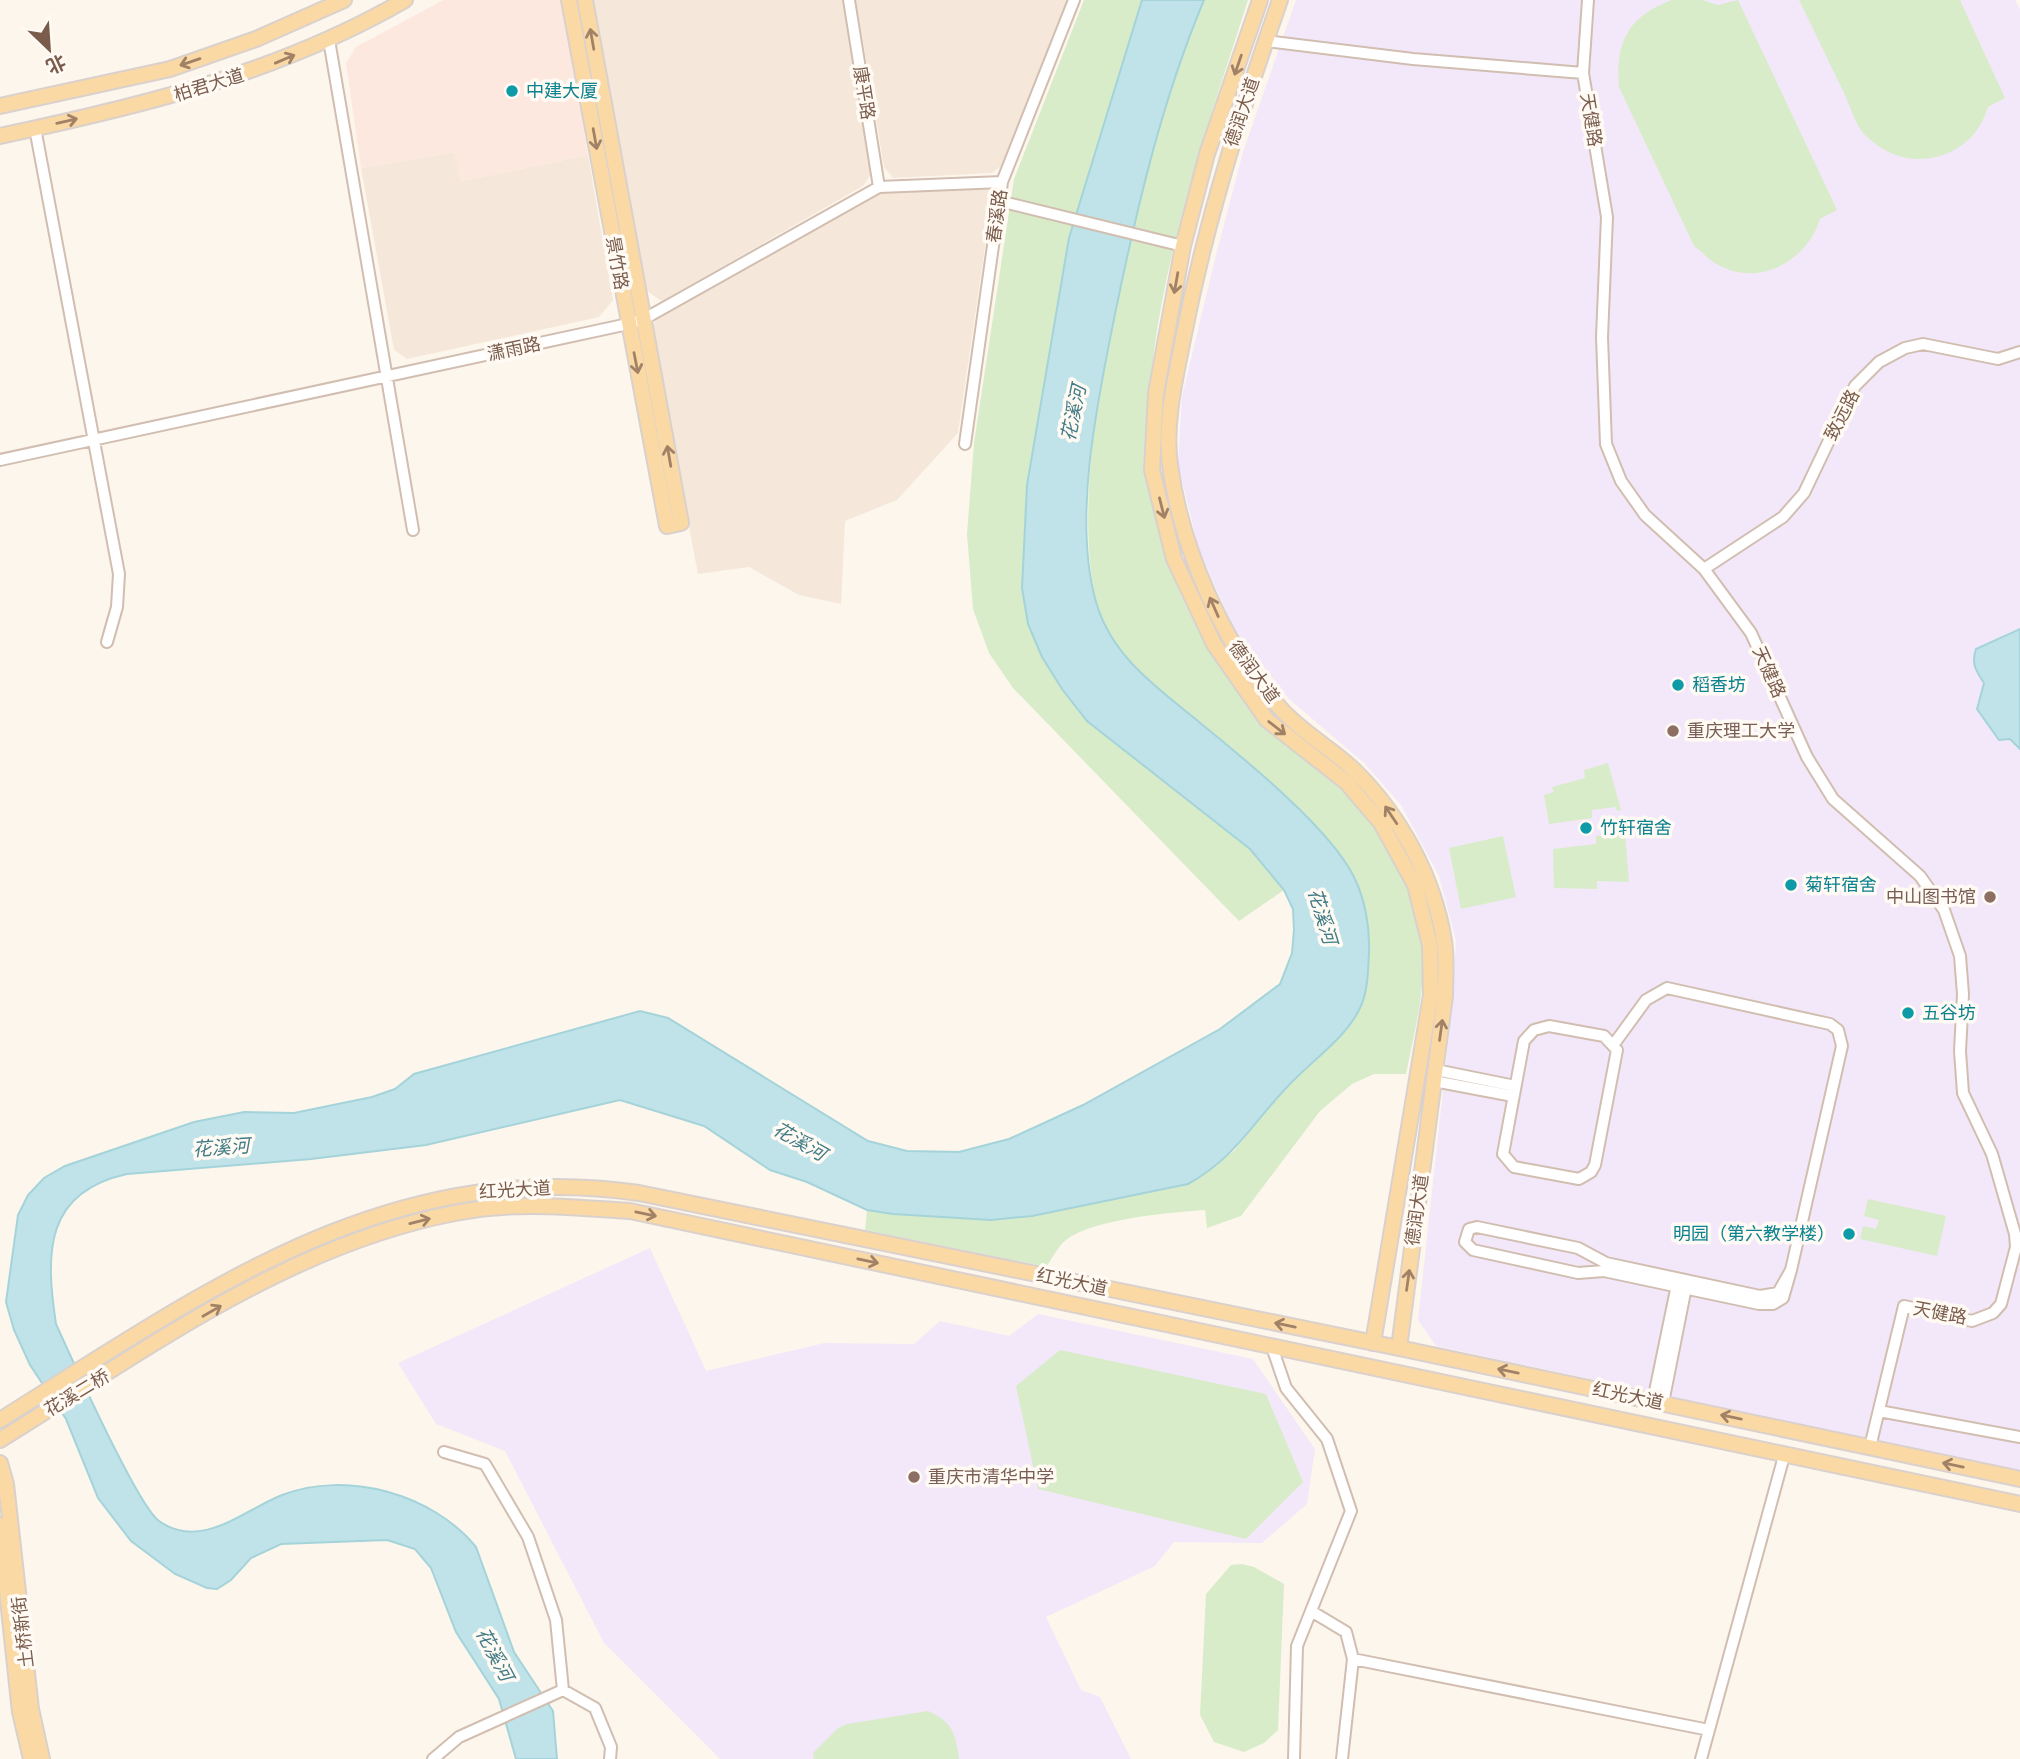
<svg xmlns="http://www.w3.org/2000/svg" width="2020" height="1759" viewBox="0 0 2020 1759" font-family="Overpass,'Noto Sans SC',sans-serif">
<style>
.residential{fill:#f5e8da}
.commercial{fill:#fde8e0}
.education{fill:#f3e8fa}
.green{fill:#d8ecc9}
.water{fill:#bfe3e8;stroke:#a5d3da;stroke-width:2}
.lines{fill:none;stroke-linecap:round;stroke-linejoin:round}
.minor-casing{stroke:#d1beb0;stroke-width:14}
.major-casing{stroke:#dad1cd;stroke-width:18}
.minor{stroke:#fff;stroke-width:10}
.major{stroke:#fbd9a5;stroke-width:14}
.oneway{stroke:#a18267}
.culture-dot{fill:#0f9aa8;stroke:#fffaf3;stroke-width:2.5}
.education-dot{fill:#8d6e63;stroke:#fffaf3;stroke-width:2.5}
.labels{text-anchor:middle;stroke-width:7;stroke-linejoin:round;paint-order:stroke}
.street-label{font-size:18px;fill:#7a5c4d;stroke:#fffaf3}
.culture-label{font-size:18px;fill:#0d838f;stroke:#fffaf3;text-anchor:start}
.education-label{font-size:18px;fill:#785e54;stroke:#fffaf3;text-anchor:start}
.water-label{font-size:19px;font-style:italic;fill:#437c86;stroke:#fffaf3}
</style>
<rect width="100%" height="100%" fill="#fdf6ec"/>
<path class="residential" d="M594 0H842L871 174 863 186 662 301 645 290Z
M856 0H1068L1001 166 992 173 893 178 884 167Z
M455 152 461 181 588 155 613 300 599 317 407 359 394 350 361 168Z
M987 187 992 199 958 433 897 500 845 521 841 604 799 595 749 567 698 574 651 329 658 316 881 192Z"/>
<path class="commercial" d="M443 0H561L588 155 461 181 454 152 361 168 346 63 356 47Z"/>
<path class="education" d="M1296 0H2015L2020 9V1471L1436 1346 1418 1320 1452 1008 1456 941 1439 876 1401 805 1364 763 1289 699 1234 629 1199 550 1178 464 1182 396 1216 255 1243 152Z
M650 1248 706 1371 824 1343 914 1344 940 1321 1009 1336 1038 1314 1253 1359 1315 1449 1307 1504 1262 1543 1174 1542 1155 1566 1046 1617 1081 1690 1100 1697 1131 1759H720L604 1643 505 1451 436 1424 398 1363Z"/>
<path class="green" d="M1084 0H1142L1069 238 1027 485 1042 657 1062 689 1087 720 1250 849 1284 890 1239 921 1013 688 989 653 973 609 967 534 974 443 1014 179Z
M1204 0H1248C1196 165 1109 394 1168 564 1186 613 1228 689 1265 725 1289 749 1320 765 1343 789 1382 830 1416 888 1422 945 1427 987 1414 1033 1406 1074H1374L1352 1084 1320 1111 1241 1216 1207 1228 1205 1210C1169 1213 1095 1218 1066 1240 1058 1246 1052 1259 1046 1267L865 1230 867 1210 991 1220 1032 1216 1188 1184 1234 1151 1279 1094 1340 1035 1359 1012C1358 987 1361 892 1353 875 1345 856 1328 842 1314 827 1280 791 1243 758 1205 727 1173 700 1136 677 1113 642 1038 527 1152 124 1204 0Z
M1672 0H1703L1718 5 1738 0 1837 210 1820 219C1807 262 1756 289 1715 263 1708 259 1701 251 1694 246L1619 87C1615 41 1629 16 1672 0Z
M1799 0H1960L2005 98 1988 107C1981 130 1966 147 1943 155 1914 165 1886 156 1865 135 1856 126 1851 109 1846 97 1830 65 1815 32 1799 0Z
M1608 763 1621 810 1617 811 1616 807 1592 810V818L1549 824 1544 795 1554 792 1552 787 1585 778 1584 770Z
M1625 833 1629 882 1597 881V889L1554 888 1553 849 1596 844V836Z
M1503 836 1516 897 1461 909 1449 848Z
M1868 1199 1946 1216 1937 1256 1860 1239 1863 1226 1876 1229 1879 1220 1864 1216Z
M1060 1350 1266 1394 1303 1482 1246 1539 1038 1489 1016 1386Z
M1242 1564 1254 1567 1284 1584 1278 1730 1264 1743 1244 1752 1214 1742 1200 1715 1206 1594 1231 1565Z
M928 1711C952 1721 956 1734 959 1759H814L813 1753 838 1728 847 1724Z"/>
<path class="water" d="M1142 0H1204C1162 100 1137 207 1115 314 1098 399 1072 517 1096 602 1111 654 1152 684 1193 717 1238 754 1329 826 1354 877 1365 899 1370 927 1369 952 1368 972 1368 995 1358 1012 1344 1038 1316 1058 1296 1078 1256 1116 1239 1156 1188 1184L1032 1216 991 1220 893 1214 867 1210 807 1182 770 1170 704 1126 620 1100 426 1145 311 1159 127 1174C45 1192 45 1252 56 1324 70 1355 138 1506 159 1521 201 1551 244 1510 282 1495 347 1470 433 1494 476 1547L514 1652 553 1711 557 1759H516L499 1699 456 1632 431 1568 415 1549 387 1540 281 1544 251 1558 231 1580 217 1589 207 1588 175 1574 131 1541 98 1498 66 1419 30 1365 14 1330 6 1302 18 1215 28 1195 44 1178 65 1166 194 1122 244 1112 294 1113 372 1097 395 1089 414 1074 640 1011 668 1018 868 1141 907 1151 959 1152 1009 1139 1083 1105 1220 1029 1280 984 1292 953 1294 930 1293 909 1284 890 1250 849 1087 721 1062 689 1042 657 1028 624 1022 588 1027 485 1069 238Z
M2020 629V749L2010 739 1999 740 1977 709 1984 683C1976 671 1971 664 1976 649Z"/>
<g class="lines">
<defs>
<path id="minor" d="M849 0 879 187
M1588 0 1583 73 1607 217 1602 337 1606 444 1621 481 1645 515 1704 569 1751 633 1807 757 1833 799 1920 876 1944 910 1960 956 1963 994 1960 1051 1963 1093 1992 1154 2015 1234 2016 1247 2001 1304 1993 1313 1972 1321 1904 1306 1870 1447
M329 40 413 530
M1266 41 1413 59 1583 73
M35 128 119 574 117 607 107 642
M999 201 1183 246
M965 444 1002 182 1074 0
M0 460 628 324 644 319 879 187 1002 182
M1704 569 1783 517 1804 493 1855 386 1879 362 1905 348 1923 344 1998 359 2020 352
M1549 1026 1604 1036 1617 1050 1595 1165 1591 1172 1579 1179 1514 1167 1503 1154 1524 1041 1534 1030Z
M1614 1044 1646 1000 1667 988 1830 1024 1838 1030 1842 1046 1791 1270
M1436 1070 1515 1086
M1434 1081 1513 1096
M1477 1227 1578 1248 1606 1263 1760 1296 1778 1293 1791 1270 1783 1298 1773 1304H1759L1604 1271 1578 1273 1473 1250 1465 1242 1469 1229Z
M1272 1347 1286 1388 1327 1439 1351 1511 1297 1646 1294 1759
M1653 1401 1678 1280
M1663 1403 1687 1282
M1879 1411 2020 1437
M444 1452 485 1464 528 1537 556 1620 563 1690 595 1708 611 1747 610 1759
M1311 1611 1346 1632 1353 1659
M433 1759 459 1737 563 1690
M1342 1759 1353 1659 1709 1730
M1701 1759 1784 1456"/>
<path id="major" d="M569 0 667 526 681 523 585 0
M1260 0 1207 154 1183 246 1156 393 1152 470 1174 559 1214 644 1267 720 1346 782 1381 823 1415 885 1430 945 1431 995 1373 1343
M1280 0C1241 112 1207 217 1184 334 1176 376 1164 422 1170 465 1181 548 1224 647 1280 708 1302 733 1333 749 1356 772 1401 817 1434 878 1444 941 1447 958 1445 978 1445 996L1399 1348
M0 106 170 69 256 39 344 0
M0 136C141 106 279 73 405 0
M0 1420C202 1294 387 1156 639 1193L1399 1348 2020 1479
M0 1440C143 1352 287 1245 455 1213 512 1201 571 1207 630 1211L2020 1504
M0 1463 6 1484 31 1709 42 1759
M0 1525 20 1712 31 1759"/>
</defs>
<use href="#minor" class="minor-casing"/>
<use href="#major" class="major-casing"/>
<use href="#minor" class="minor"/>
<use href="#major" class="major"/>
</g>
<defs><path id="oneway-shaft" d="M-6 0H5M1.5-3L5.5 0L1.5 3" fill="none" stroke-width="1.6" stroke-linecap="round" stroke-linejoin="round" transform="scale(1.75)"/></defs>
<g class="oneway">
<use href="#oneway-shaft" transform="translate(592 39) rotate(-100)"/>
<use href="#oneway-shaft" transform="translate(285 59) rotate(-23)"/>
<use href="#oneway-shaft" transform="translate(190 62) rotate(161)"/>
<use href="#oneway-shaft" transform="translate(1238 65) rotate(109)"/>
<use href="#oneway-shaft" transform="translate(67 121) rotate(-13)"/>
<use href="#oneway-shaft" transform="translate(595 139) rotate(80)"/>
<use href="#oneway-shaft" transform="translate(1176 283) rotate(100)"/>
<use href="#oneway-shaft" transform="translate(636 363) rotate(79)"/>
<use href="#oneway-shaft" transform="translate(669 456) rotate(-100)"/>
<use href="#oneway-shaft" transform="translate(1162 508) rotate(76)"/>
<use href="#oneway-shaft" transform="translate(1214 607) rotate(-114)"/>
<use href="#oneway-shaft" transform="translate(1277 728) rotate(38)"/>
<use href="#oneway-shaft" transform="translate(1391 815) rotate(-124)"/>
<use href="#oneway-shaft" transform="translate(1441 1030) rotate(-82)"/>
<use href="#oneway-shaft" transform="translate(646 1214) rotate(12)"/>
<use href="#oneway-shaft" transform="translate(420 1221) rotate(-14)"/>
<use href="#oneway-shaft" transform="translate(868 1261) rotate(12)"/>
<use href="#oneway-shaft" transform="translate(1408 1280) rotate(-82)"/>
<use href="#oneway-shaft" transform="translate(212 1311) rotate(-30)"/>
<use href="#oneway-shaft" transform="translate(1285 1325) rotate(-168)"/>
<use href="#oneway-shaft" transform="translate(1508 1371) rotate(-168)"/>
<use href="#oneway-shaft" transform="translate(1731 1417) rotate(-168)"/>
<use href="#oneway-shaft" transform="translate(1953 1465) rotate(-168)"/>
</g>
<g class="culture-dot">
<circle cx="512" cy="91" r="7"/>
<circle cx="1678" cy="685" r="7"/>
<circle cx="1586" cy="828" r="7"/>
<circle cx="1791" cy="885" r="7"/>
<circle cx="1908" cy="1013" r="7"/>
<circle cx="1849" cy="1234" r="7"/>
</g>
<g class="education-dot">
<circle cx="1673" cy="731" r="7"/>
<circle cx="1990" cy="897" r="7"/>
<circle cx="914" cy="1477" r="7"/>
</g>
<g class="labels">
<g class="street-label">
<text transform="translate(209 85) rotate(-17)" y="6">柏君大道</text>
<text transform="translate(864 93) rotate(81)" y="6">康平路</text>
<text transform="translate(1242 112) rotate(-71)" y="6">德润大道</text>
<text transform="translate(1591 120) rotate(81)" y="6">天健路</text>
<text transform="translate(997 216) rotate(-82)" y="6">春溪路</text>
<text transform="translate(617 263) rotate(80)" y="6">景竹路</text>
<text transform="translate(514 349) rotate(-12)" y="6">潇雨路</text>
<text transform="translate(1842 415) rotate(-63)" y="6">致远路</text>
<text transform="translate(1254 672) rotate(54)" y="6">德润大道</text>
<text transform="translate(1769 672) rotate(66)" y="6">天健路</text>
<text transform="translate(515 1190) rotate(-3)" y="6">红光大道</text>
<text transform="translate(1417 1210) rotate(-82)" y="6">德润大道</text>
<text transform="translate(1072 1282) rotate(12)" y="6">红光大道</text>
<text transform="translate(1940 1313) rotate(11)" y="6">天健路</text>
<text transform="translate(77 1393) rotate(-31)" y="6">花溪二桥</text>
<text transform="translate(1628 1396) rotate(12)" y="6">红光大道</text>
<text transform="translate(23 1632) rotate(-97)" y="6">土桥新街</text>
</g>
<g class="culture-label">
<text x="526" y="97">中建大厦</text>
<text x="1692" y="691">稻香坊</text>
<text x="1600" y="834">竹轩宿舍</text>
<text x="1805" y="891">菊轩宿舍</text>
<text x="1922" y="1019">五谷坊</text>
<text x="1835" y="1240" text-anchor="end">明园（第六教学楼）</text>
</g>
<g class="education-label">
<text x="1687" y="737">重庆理工大学</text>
<text x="1976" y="903" text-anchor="end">中山图书馆</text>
<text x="928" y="1483">重庆市清华中学</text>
</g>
<g class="water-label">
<text transform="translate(1073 413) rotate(-78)" y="7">花溪河</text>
<text transform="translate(1323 916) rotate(73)" y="7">花溪河</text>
<text transform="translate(800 1141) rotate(30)" y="7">花溪河</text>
<text transform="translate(221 1147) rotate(-4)" y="7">花溪河</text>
<text transform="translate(495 1654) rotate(62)" y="7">花溪河</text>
</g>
</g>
<g transform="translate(49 49) rotate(155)" stroke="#fffaf3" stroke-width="5" paint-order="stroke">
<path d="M0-5L12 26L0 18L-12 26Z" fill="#7a5c4d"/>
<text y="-10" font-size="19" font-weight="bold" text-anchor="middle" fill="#7a5c4d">北</text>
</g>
</svg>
